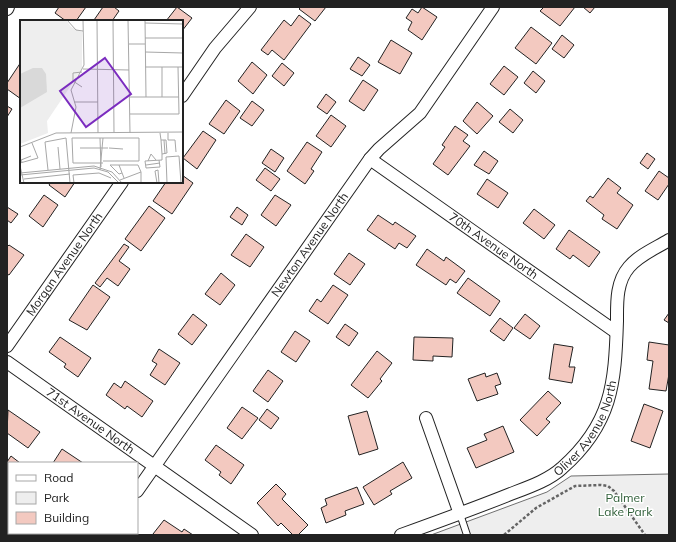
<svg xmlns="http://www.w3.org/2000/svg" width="676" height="542" viewBox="0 0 676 542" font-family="Mulish,sans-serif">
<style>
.green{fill:#eee;stroke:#6f6f6f}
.building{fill:#f3c9c0;stroke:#222}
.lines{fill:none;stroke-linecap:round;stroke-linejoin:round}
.lane-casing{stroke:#222;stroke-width:8}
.street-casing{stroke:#222;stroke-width:14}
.path{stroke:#646464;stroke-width:2.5;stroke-dasharray:3 2;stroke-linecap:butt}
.lane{stroke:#fff;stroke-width:6}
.street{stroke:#fff;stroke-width:12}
.labels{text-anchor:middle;stroke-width:3;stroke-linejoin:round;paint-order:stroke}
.street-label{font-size:12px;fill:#222;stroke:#fff}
.park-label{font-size:12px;fill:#2f5e38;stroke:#fff}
.inset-road{fill:none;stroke:#a7a7a7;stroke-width:1}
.view{fill:#7b2cbf;fill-opacity:0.15;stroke:#7b2cbf;stroke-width:2}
.inset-edge{fill:none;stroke:#222;stroke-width:2}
</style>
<rect width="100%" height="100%" fill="#fff"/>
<path class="green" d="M669 474V535H431L547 492 571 476Z"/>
<path class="building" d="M59 7H86L76 21H66L55 13Z
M103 7H114L119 11 112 21 94 20Z
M177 7 192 18 182 31V21H166Z
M301 7H326L315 21 299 9Z
M422 7 437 17 422 40 408 30 412 22 406 18 412 9 418 13Z
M544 7H575L560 26 540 11Z
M583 7H595L590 13Z
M299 15 311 24 284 60 272 50 268 55 261 50 284 20 291 26Z
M531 27 552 43 536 64 515 48Z
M562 35 574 45 564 58 552 49Z
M391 40 412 53 400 74 378 62Z
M358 57 370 65 362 76 350 69Z
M21 62V99L7 89V83Z
M252 62 267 75 253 94 238 81Z
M282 63 294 73 284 86 272 76Z
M504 66 518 77 504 95 490 84Z
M533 71 545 81 536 93 524 83Z
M363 80 378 90 364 111 349 101Z
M326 94 336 102 327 114 317 107Z
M226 100 240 111 224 134 209 124Z
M252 101 264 110 252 126 240 118Z
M477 102 493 116 477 134 463 121Z
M7 106 12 109 7 117Z
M510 109 523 120 513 133 499 122Z
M331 115 346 126 331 147 316 136Z
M455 126 468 135 463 141 470 146 448 175 433 164 445 147 442 145Z
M203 131 216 140 197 169 183 158Z
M307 142 322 152 311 169 314 171 305 184 287 171Z
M271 149 284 158 275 172 262 163Z
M484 151 498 161 489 174 474 165Z
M647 153 655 159 648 169 640 163Z
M265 168 280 179 271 191 256 180Z
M659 171 669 178V184L658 200 645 191Z
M182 175 193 183 172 214 153 201 166 182H182Z
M608 178 621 188 617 193 633 205 617 229 602 219 604 215 586 201 590 196 593 198Z
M487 179 508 193 498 208 477 194Z
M51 182H75L65 197 49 185Z
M44 195 58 205 43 227 29 216Z
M275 195 291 205 276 226 261 215Z
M149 206 165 218 141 251 125 239Z
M7 207 18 214 11 223 7 220Z
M237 207 248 215 242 225 230 217Z
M534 209 555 225 544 239 523 223Z
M378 215 393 225 395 222 416 236 407 248 399 243 395 249 367 230Z
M569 230 600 252 589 267 573 255 570 259 556 249Z
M246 234 264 247 250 267 231 255Z
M124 244 129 247 119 261 130 269 118 286 107 278 100 287 95 283Z
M9 245 24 255 9 275 7 274V247Z
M427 249 444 261 446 257 465 271 456 283 450 279 446 285 416 265Z
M349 253 365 264 350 285 334 274Z
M221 273 235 285 220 305 205 294Z
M468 278 500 301 490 316 457 293Z
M93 285 110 297 87 330 69 320Z
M333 285 348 295 328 324 309 311 317 299 321 302Z
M669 313V323L664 320Z
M193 314 207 325 192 345 178 334Z
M525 314 540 326 530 339 514 328Z
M500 318 513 328 504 341 490 331Z
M345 324 358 333 349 346 336 337Z
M295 331 310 341 296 362 281 352Z
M60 337 91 358 78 377 64 367 66 364 49 352Z
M414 337 453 338 452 357 433 356V361L413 360Z
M649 342 669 345V374L666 391 649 389 653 361 647 360Z
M554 344 573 347 569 367H575L572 383 549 379Z
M159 349 180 363 165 385 150 375 157 364 152 361Z
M377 351 392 363 380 379 382 381 368 398 351 385Z
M268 370 283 381 268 402 253 391Z
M485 373 486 377 497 373 501 384 495 386 498 394 477 401 468 379Z
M125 381 153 401 142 417 127 406 125 409 106 395 114 383 121 388Z
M548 391 561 403 546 419 550 422 537 436 520 420Z
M644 404 663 411 650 448 631 441Z
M242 407 258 418 242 439 227 428Z
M267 409 279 418 271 429 259 420Z
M8 410 40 432 28 448 7 433Z
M367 411 378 449 359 455 348 416Z
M503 426 514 452 476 468 467 448 487 440 484 434Z
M216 445 244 465 231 484 219 475 221 472 205 460Z
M62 449 83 463H53Z
M11 456 20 463H9V467L7 465V462Z
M403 462 412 478 390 491 392 494 374 505 363 487Z
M276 484 286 494 282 499 308 525 298 535H293L281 523 278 526 257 503Z
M357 487 364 504 345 511 346 515 326 523 321 508 327 505 325 499Z
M164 520 182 532 184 529 193 535H155L153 534Z
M13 533H31L30 535H16Z
M46 533H62L60 535H48Z"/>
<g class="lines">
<defs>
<path id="lane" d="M460 514 467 535"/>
<g id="street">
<path d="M7 9 8 7"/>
<path d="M182 96 215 48 250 7"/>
<path id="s1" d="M370 159 616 332"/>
<path id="s2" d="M7 346 122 182"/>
<path id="s3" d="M7 362 252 535"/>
<path d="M426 418 460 514"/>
<path id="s4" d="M137 491 370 159 379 149 420 113 493 7"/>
<path d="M106 535 107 533"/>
<path id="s5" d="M401 535C437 522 473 509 508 495 526 488 548 481 562 468 612 424 615 384 617 321 617 303 616 282 629 267 639 255 656 248 669 240"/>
</g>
</defs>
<use href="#lane" class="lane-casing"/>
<use href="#street" class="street-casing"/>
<path class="path" d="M504 535 536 508 575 486 601 485 608 486 614 491 645 535"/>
<use href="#lane" class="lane"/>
<use href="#street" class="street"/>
</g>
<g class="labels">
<g class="street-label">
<text dy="4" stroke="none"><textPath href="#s4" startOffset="301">Newton Avenue North</textPath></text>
<text dy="4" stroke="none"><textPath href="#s1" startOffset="151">70th Avenue North</textPath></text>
<text dy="4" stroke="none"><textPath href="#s2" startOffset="100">Morgan Avenue North</textPath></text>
<text dy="4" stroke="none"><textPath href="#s3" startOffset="102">71st Avenue North</textPath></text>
<text dy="4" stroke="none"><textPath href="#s5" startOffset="222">Oliver Avenue North</textPath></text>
</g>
<g class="park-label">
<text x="625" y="502">Palmer<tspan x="625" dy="14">Lake Park</tspan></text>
</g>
</g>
<g transform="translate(20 20)">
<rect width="163" height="163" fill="#fff"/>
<path d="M0 0H46L51 7 62 12V49L27 101 28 113 0 124Z" fill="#eee"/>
<path d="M13 48H22L26 54 27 72 0 88V54Z" fill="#d9d9d9"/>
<path class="inset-road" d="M47 0 56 10 63 11M77 0 78 113M93 0 94 113M108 0 110 113M125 0 126 77M125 3 163 4M125 18H163M109 24H125M125 32 163 33M125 47H163M142 47V77M63 49 109 50M62 67 53 61V53L62 52M110 77H159M54 82H78M110 94H159L158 47M51 113 56 87 51 70 64 45 63 0M148 113V120H155L156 132M80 118 81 147M141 120 142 134M144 120 145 134M0 127 36 113 163 112M38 127 40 149M60 128H88M89 128 103 129M139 140 140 147 126 148 125 141 142 140V134L147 133 146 120H141L140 113M128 141 131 134 136 140M2 142 1 140 11 136M0 143 18 138 12 123M83 143H53L52 118H83M99 145H90L99 154 102 153M126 145 140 143M0 146 4 163M28 150 25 122 46 118 50 163M80 150 83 118H119V141H83M0 153 74 146 92 152 102 163M0 155 74 148 88 152 99 163M104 158 99 145H118L121 152M4 159 50 154M100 160 121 152V163M54 163 53 155 79 153 91 158M137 163 135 151 138 150 139 163M147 163 146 137 159 136 161 163"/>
<path class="view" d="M85 38 111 74 66 107 40 71Z"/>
<rect width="163" height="163" class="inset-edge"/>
</g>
<rect width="676" height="542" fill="none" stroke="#222222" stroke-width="16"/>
<rect x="8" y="462" width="130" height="72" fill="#ffffff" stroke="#a7a7a7"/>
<rect x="16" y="475" width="20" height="6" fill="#ffffff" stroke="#a7a7a7"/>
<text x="44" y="482" font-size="12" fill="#222222">Road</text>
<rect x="16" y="492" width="20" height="12" fill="#eeeeee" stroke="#a7a7a7"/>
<text x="44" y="502" font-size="12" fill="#222222">Park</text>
<rect x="16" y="512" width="20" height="12" fill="#f3c9c0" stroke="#a7a7a7"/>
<text x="44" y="522" font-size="12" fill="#222222">Building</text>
</svg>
